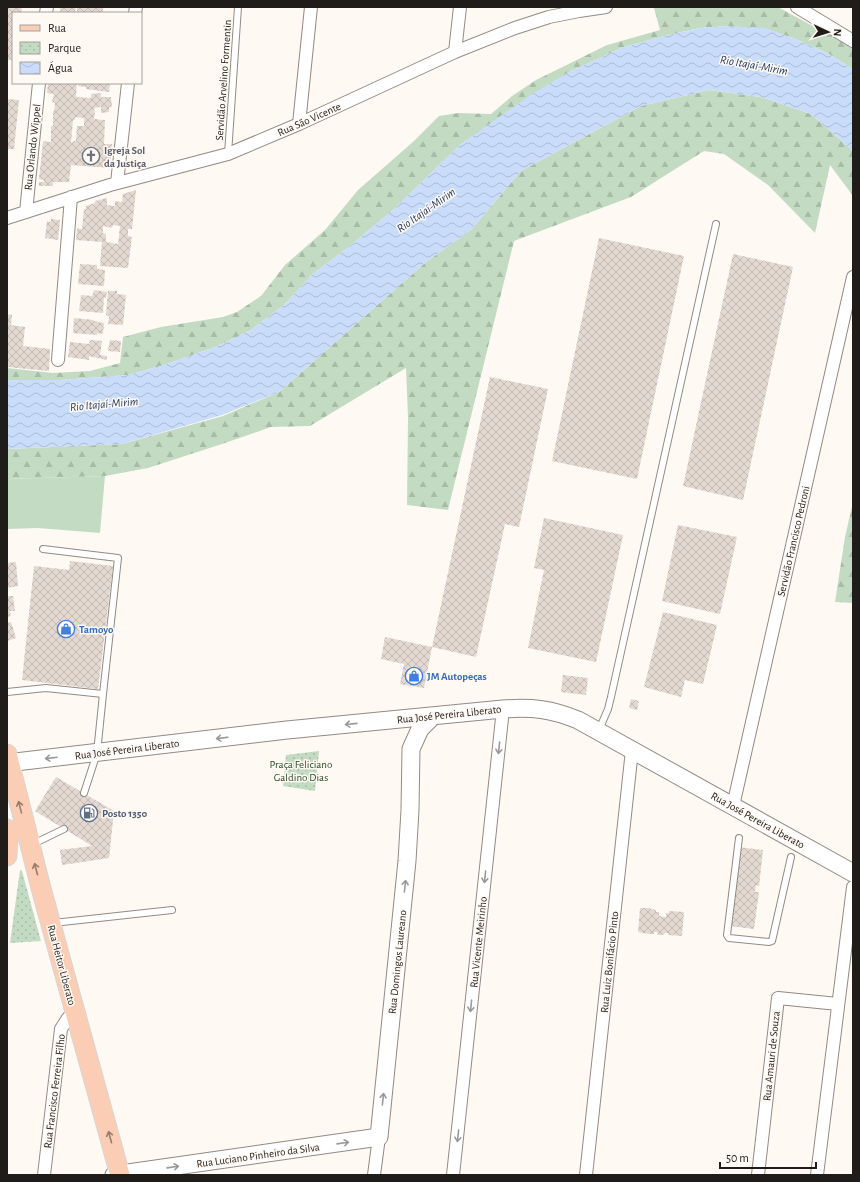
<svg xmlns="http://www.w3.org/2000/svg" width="860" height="1182" viewBox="0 0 860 1182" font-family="'Alegreya Sans',sans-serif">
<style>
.grass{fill:#c4dbc3}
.forest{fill:url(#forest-firs)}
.park{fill:url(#park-dots)}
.water{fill:url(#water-waves)}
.building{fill:url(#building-cross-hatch);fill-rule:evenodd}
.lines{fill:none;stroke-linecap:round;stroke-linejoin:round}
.lane-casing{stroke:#938a83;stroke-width:8}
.street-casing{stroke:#938a83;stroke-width:14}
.secondary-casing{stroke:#938a83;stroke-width:19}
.primary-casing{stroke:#d7d6d6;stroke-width:21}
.lane{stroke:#fff;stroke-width:6}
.street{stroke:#fff;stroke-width:12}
.secondary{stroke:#fff;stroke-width:17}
.primary{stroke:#fbcdb4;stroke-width:19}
.oneway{stroke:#9a9998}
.oneway2{stroke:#987d6e}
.labels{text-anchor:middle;stroke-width:3;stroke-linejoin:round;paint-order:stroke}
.street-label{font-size:11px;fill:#1f1c19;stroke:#fff9f4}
.worship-label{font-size:11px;font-weight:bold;fill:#5b616d;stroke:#fff9f4;text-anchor:start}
.shop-label{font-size:11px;font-weight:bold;fill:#366cbe;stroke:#fff9f4;text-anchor:start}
.park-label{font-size:11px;fill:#264b25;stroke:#fff9f4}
.service-label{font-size:11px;font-weight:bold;fill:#4e5e75;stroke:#fff9f4;text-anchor:start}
.water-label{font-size:12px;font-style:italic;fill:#203960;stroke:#fff9f4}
</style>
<defs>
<pattern id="forest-firs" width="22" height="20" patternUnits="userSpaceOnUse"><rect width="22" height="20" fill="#c4dbc3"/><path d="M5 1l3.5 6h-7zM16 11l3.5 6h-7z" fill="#a8bba7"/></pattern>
<pattern id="park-dots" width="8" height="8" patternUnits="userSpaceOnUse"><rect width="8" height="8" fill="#c4dbc3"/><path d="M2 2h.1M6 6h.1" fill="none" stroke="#a8bba7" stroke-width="1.8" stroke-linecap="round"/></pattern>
<pattern id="water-waves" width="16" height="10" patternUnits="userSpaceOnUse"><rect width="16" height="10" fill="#c9dcfa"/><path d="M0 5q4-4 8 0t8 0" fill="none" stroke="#acbcd6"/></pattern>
<pattern id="building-cross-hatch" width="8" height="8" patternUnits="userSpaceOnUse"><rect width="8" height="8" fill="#e3d9d1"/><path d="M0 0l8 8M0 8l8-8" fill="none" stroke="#c2bab3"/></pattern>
</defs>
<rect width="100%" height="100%" fill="#fff9f4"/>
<path class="grass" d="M105 476 100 533 38 528 7 529V479Z"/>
<path class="forest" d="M668 7H778L853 48V69L829 54 793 38 765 29 728 26 700 28 672 34 624 47 571 71 461 144 394 209 350 246 314 273 284 305 251 330 218 346 164 365 128 375 60 380H7V368L53 373 90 371 120 363 123 337 161 327 223 317 237 312 261 296 285 265 325 230 358 190 414 141 439 116 458 113 491 114 512 96 536 80 607 45 660 30 654 8Z
M709 90 761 97 811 114 853 151V196L830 165 815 233 768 185 724 154 704 151 631 197 514 241 448 510 407 505 408 417 406 368 310 426 271 427 222 444 148 468 105 476 7 479V449L122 444 223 416 279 392 426 262 471 230 521 171 641 106Z
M853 502V603L835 602 845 537Z"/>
<path class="park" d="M319 751 315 791 283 786 286 755Z
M20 870 22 871 41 941 10 943Z"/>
<path class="water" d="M728 26 765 28 793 38 829 54 853 69V151L811 114 761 97 709 90 641 106 521 171 471 230 426 262 279 392 222 415 122 444 7 449V380H60L128 375 164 365 218 346 251 330 284 305 314 273 350 246 394 209 461 144 532 94 571 71 624 47 672 34 700 28Z"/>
<path class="building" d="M7 7H22L21 13H13V21L12 23H13V38H12L11 40 13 41 12 52H13V60H7Z
M60 7H76L75 13H60Z
M77 7H103V13H77Z
M48 83H77L76 96 77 97 91 98V94L101 93V97H111L112 107H109V112L101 113V107L94 108 95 116H94V119L105 120 104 144H112L110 168 71 165 69 182H53V186H39V182H44V180L39 179 43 141 51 142V126H53V111H54L55 103 52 102 54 94 47 93ZM75 117 84 118V126H77L76 141H73L72 143H71L73 120H75Z
M78 83H110L109 92 86 89V87L78 86Z
M7 99 19 100 14 149H7Z
M136 190 132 229H128V236L132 237 128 268 100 266 102 242 76 240 77 228 82 229 84 209H86V206L95 203V201L107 198V205L115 206V201L122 202 123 194ZM113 225 120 226 118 244 106 242V234L103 233V226L112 228Z
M51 219 60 220 58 240 45 238 47 221 51 222Z
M599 238 684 256 637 479 552 461Z
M733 254 793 267 743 500 683 486Z
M80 264 97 265V269L105 270 104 286 78 284Z
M94 290 107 292 106 298 104 297 103 313 79 311 81 295 92 296Z
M108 291H117V294L126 295 123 325 108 324 109 316 106 315Z
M7 314 12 315 11 325 25 327 23 346 50 349 49 371 7 367Z
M74 318 94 320V321H97V322L104 323 103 334 97 333V335L73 333Z
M90 340 102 341 100 355 107 356V360L89 356V360L68 357 70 342 89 344Z
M110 340 121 341 120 352 108 351Z
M490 377 548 389 519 527 505 524 476 657 432 647Z
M544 518 623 535 596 662 528 648 544 570 534 568Z
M678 525 737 537 720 614 662 601Z
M70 561 113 566 98 689 22 680 34 566 69 570Z
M16 562 18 586 7 588V563Z
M7 596H13L15 611H10L11 616 7 617Z
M663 612 717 625 703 684 685 680 681 697 644 687Z
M11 622 16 638 7 641V623Z
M385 637 432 647 424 688 400 684 404 664 381 659Z
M563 675 588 678 586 695 561 692Z
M631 699 639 701 637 710 629 708Z
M56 777 114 811 109 858 62 865 60 850 92 846 35 811Z
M738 847 763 850 759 886 756 885 755 892H759L754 929 729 926Z
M640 908H651V909L656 910V912H659V916L666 917V913H669V911L684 912 682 936 668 935V933H665L663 935H658L657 932H654V934H649L638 932Z"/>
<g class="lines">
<defs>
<path id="lane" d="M228 154 238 7
M43 549 118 558 103 694
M7 692 46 688 103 694 97 753 84 793
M599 730 608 709 611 697 716 224
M739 838 727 935 729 938 769 942 772 941 791 857
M33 844 64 829
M53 923 172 910"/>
<path id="street" d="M797 7 853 41
M46 13 47 7
M135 13 136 7
M455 52 460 7
M299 124 311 7
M117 183 128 83
M26 212 39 83
M7 218 110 185 228 154 299 124 455 52 515 28 549 17 579 11 606 7
M58 360 71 197
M733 806 853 277
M44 1175 61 1029 68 1018 76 1014
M374 1175 379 1137
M453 1175 503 709
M586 1175 632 750
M758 1175 778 998 838 1004
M817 1175 853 887"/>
<path id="secondary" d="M7 763 287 730 503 709C533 707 551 709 578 720L853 873
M114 1175 379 1137 407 861 410 810 411 749 420 729 433 716"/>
<path id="primary" d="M7 754 42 892 120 1175
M7 829 8 835 7 856"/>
</defs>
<use href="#lane" class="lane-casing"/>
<use href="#street" class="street-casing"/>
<use href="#secondary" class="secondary-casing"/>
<use href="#primary" class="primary-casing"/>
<use href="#lane" class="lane"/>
<use href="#street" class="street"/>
<use href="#secondary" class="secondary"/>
<use href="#primary" class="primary"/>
</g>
<defs><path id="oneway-shaft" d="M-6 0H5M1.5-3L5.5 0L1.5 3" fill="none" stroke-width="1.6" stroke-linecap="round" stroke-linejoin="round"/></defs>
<g class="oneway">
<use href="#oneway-shaft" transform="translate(351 724) rotate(174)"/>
<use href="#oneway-shaft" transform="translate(222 738) rotate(173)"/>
<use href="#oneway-shaft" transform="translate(499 748) rotate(96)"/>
<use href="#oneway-shaft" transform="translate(51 758) rotate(173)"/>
<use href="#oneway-shaft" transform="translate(485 877) rotate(96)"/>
<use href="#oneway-shaft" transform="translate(405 886) rotate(-84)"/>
<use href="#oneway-shaft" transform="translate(471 1006) rotate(96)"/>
<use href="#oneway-shaft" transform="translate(383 1099) rotate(-84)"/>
<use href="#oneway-shaft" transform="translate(458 1136) rotate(96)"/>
<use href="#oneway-shaft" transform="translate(343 1143) rotate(-8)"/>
<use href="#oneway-shaft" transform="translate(173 1167) rotate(-8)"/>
</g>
<g class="oneway2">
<use href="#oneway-shaft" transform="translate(20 807) rotate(-104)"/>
<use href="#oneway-shaft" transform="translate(36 869) rotate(-105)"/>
<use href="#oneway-shaft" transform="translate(110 1137) rotate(-105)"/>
</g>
<defs>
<symbol id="church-ring" viewBox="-11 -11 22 22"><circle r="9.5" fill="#fff9f4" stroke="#6b7280" stroke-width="1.5"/><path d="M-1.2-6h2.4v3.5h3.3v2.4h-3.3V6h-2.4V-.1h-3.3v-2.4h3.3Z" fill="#6b7280"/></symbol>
<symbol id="shop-ring" viewBox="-11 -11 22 22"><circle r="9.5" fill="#fff9f4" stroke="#3f7fe0" stroke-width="1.5"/><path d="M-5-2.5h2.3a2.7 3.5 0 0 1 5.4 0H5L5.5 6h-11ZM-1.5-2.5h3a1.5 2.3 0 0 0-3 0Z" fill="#3f7fe0"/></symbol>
<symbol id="fuel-ring" viewBox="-11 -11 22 22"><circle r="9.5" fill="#fff9f4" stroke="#5c6f8a" stroke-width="1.5"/><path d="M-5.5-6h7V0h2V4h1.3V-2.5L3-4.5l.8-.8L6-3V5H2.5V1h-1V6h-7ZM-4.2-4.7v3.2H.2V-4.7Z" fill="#5c6f8a"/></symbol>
</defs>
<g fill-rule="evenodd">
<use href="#church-ring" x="81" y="146" width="20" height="20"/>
<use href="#shop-ring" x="56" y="619" width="20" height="20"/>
<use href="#shop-ring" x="404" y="666" width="20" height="20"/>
<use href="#fuel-ring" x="79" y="803" width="20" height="20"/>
</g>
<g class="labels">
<g class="street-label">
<text transform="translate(223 80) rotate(-86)" y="4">Servidão Arvelino Formentin</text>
<text transform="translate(309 119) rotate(-24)" y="4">Rua São Vicente</text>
<text transform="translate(32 147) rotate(-84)" y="4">Rua Orlando Wippel</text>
<text transform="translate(793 541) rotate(-77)" y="4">Servidão Francisco Pedroni</text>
<text transform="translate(449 714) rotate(-6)" y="4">Rua José Pereira Liberato</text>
<text transform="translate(127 749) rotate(-7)" y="4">Rua José Pereira Liberato</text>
<text transform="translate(758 820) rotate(29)" y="4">Rua José Pereira Liberato</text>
<text transform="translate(478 942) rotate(-84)" y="4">Rua Vicente Meirinho</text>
<text transform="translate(397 962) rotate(-84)" y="4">Rua Domingos Laureano</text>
<text transform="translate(609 962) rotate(-84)" y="4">Rua Luiz Bonifácio Pinto</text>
<text transform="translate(62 965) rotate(75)" y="4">Rua Heitor Liberato</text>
<text transform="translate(771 1056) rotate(-84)" y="4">Rua Amauri de Souza</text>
<text transform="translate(54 1091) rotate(-83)" y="4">Rua Francisco Ferreira Filho</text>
<text transform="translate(258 1155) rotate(-8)" y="4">Rua Luciano Pinheiro da Silva</text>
</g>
<g class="worship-label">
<text x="104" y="154">Igreja Sol<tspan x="104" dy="13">da Justiça</tspan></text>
</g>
<g class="shop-label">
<text x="79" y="633">Tamoyo</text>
<text x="427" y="680">JM Autopeças</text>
</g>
<g class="park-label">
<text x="301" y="768">Praça Feliciano<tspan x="301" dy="13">Galdino Dias</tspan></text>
</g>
<g class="service-label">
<text x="102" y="817">Posto 1350</text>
</g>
<g class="water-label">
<text transform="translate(754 65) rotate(10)" y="4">Rio Itajaí-Mirim</text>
<text transform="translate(426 210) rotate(-35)" y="4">Rio Itajaí-Mirim</text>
<text transform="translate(104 404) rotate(-5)" y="4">Rio Itajaí-Mirim</text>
</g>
</g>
<rect width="860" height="1182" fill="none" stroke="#1f1c19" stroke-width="16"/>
<rect x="12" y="12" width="130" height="72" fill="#fff9f4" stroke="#a5a19c"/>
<rect x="20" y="25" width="20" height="6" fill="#fbcdb4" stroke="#a5a19c"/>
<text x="48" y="32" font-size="12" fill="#1f1c19">Rua</text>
<rect x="20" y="42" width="20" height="12" fill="url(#park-dots)" stroke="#a5a19c"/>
<text x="48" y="52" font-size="12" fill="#1f1c19">Parque</text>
<rect x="20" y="62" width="20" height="12" fill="url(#water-waves)" stroke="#a5a19c"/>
<text x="48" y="72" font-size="12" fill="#1f1c19">Água</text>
<g transform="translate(828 32) rotate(94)" stroke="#fff9f4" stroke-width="3" paint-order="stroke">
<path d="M0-3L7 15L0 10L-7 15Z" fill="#1f1c19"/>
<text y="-6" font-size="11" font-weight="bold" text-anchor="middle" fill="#1f1c19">N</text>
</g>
<path d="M720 1162v6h96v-6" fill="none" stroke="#1f1c19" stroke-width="2"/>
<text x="726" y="1162" font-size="12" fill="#1f1c19" stroke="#fff9f4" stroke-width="3" paint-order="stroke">50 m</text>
</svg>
